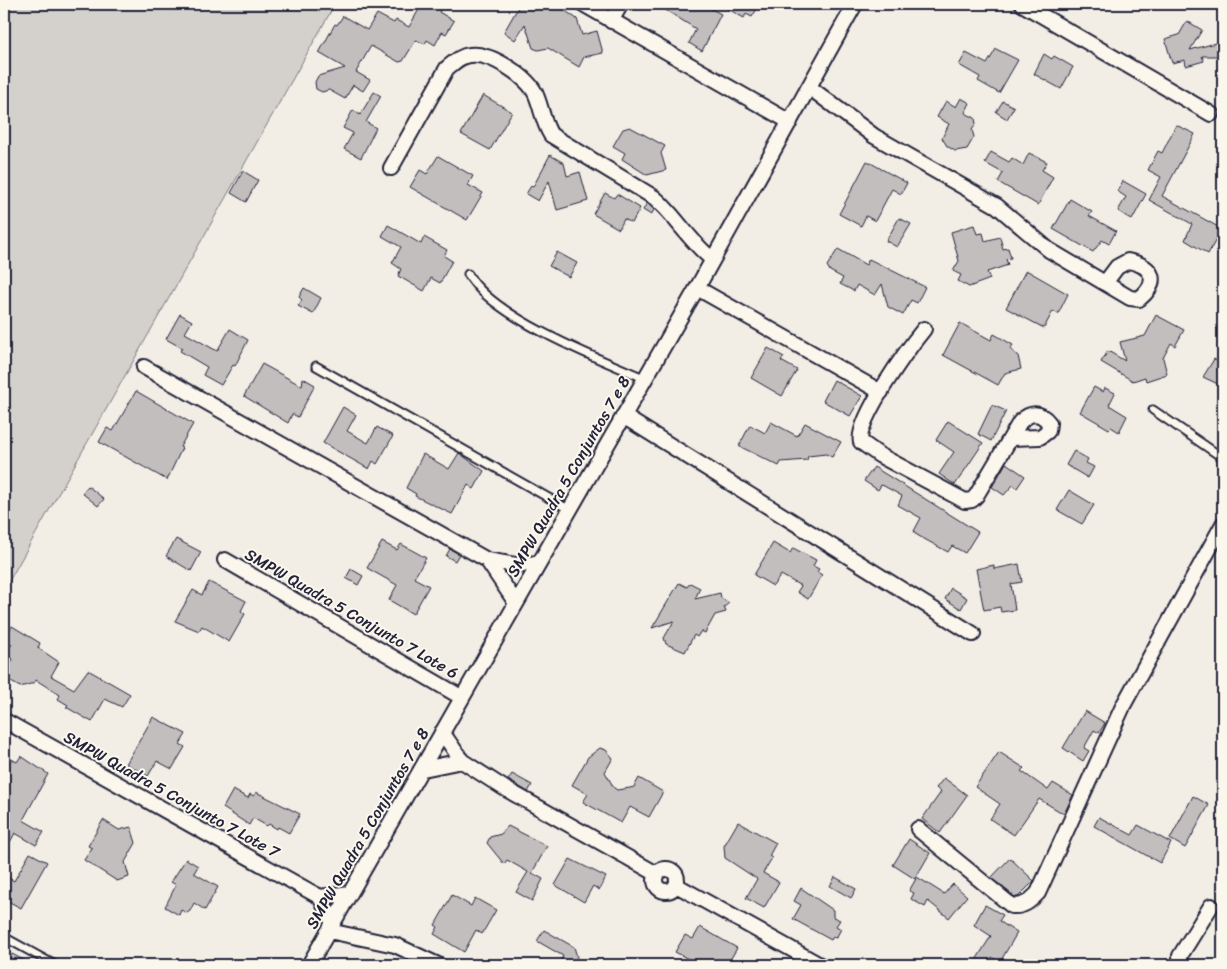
<svg xmlns="http://www.w3.org/2000/svg" width="1227" height="969" viewBox="0 0 1227 969" font-family="Sriracha,sans-serif">
<style>
.green{fill:#d4d1cc;stroke:#7b7a84}
.building{fill:#c2bebe;stroke:#22223b}
.lines{fill:none;stroke-linecap:round;stroke-linejoin:round}
.lane-casing{stroke:#22223b;stroke-width:11}
.street-casing{stroke:#22223b;stroke-width:18}
.lane{stroke:#fbf7ec;stroke-width:7}
.street{stroke:#fbf7ec;stroke-width:14}
.labels{text-anchor:middle;stroke-width:4;stroke-linejoin:round;paint-order:stroke}
.street-label{font-size:16px;fill:#22223b;stroke:#fbf7ec}
</style>
<rect width="100%" height="100%" fill="#f2eee5"/>
<filter id="ink" filterUnits="userSpaceOnUse"><feTurbulence type="fractalNoise" baseFrequency=".02" numOctaves="2"/><feDisplacementMap in="SourceGraphic" scale="10" xChannelSelector="R" yChannelSelector="G"/><feConvolveMatrix kernelMatrix="1 2 1 2 8 2 1 2 1" color-interpolation-filters="sRGB"/></filter>
<g filter="url(#ink)">
<path class="green" d="M4 4H335L4 590Z"/>
<path class="building" d="M422 4H433L441 8 439 12 454 21 446 34 442 32 435 45 427 40 425 44 416 40 403 61 399 62 371 46 356 72 370 80 363 91 353 85 345 99 329 90 322 92 316 89 315 82 318 76 345 68 319 53 335 24 337 25 343 16 367 30 377 14 394 23 396 20 409 27Z
M520 4H553L554 9 560 7 577 19 582 35 597 31 603 53 584 57 579 67 548 48 538 50 533 48 525 24 515 40 504 32Z
M656 4H702L721 14 702 51 689 43 696 29Z
M719 4H760L752 17 746 14 744 18Z
M1187 21 1202 30 1190 50 1223 41V56H1202L1204 61 1186 66 1185 60 1172 63 1165 39 1179 35Z
M996 49 1018 60 999 93 978 81 980 77 959 65 966 53 987 64Z
M1044 54 1052 59 1054 56 1073 67 1061 89 1034 74Z
M374 92 381 96 366 122 376 128 361 158 344 149 353 133 343 128 353 110 360 115Z
M483 95 512 112 490 150 461 134Z
M961 98 970 103 965 113 975 118 976 124 972 130 974 137 967 149 955 151 947 146 942 138 949 124 937 117 946 101 956 107Z
M1003 101 1014 107 1007 119 996 112Z
M1176 125 1195 134 1162 196 1222 229 1208 254 1185 240 1192 224 1149 200 1161 177 1148 170 1158 151 1162 153Z
M630 127 665 146 661 153 666 170 647 175 622 159 625 153 613 146 623 129Z
M991 152 1009 162 1012 158 1023 165 1029 153 1047 162 1042 170 1053 177 1038 205 998 182 1003 173 985 163Z
M550 155 564 163 567 176 580 172 588 201 557 210 549 181 538 201 526 194 531 186 533 187Z
M438 156 473 176 468 185 483 193 467 220 410 187 420 170 427 174Z
M867 161 907 183 901 194 892 189 875 221 866 216 861 226 839 214Z
M243 171 258 180 246 202 231 193Z
M1123 181 1146 194 1132 220 1118 211 1126 197 1117 191Z
M605 193 614 198 617 194 640 208 632 223 624 219 619 229 593 214Z
M1070 199 1092 212 1089 216 1116 231 1109 244 1102 240 1093 252 1053 229Z
M647 203 654 210 651 215 643 210Z
M899 218 911 224 897 247 886 241Z
M388 225 421 244 424 237 447 250 444 256 452 261 440 283 431 278 424 291 398 276 401 269 392 263 401 247 382 236Z
M974 225 977 234 983 233 985 241 1000 237 1003 249 1008 248 1011 258 1006 259 1008 265 987 272 990 279 969 287 958 281 961 275 953 271 959 261 951 232Z
M838 249 866 265 869 259 925 287 917 303 911 300 903 315 888 307 882 284 875 295 857 285 854 291 840 284 843 278 830 271 827 266Z
M557 252 577 263 569 277 549 266Z
M1026 270 1068 294 1058 314 1053 311 1044 328 1006 308Z
M304 288 321 298 313 314 298 306 302 300 299 297Z
M180 314 192 321 185 333 217 351 230 329 248 340 235 366 233 365 221 385 203 375 207 367 180 351 182 348 166 339Z
M1156 315 1184 330 1175 346 1171 343 1163 358 1167 374 1146 381 1145 377 1133 381 1101 362 1108 351 1125 361 1120 342 1145 336Z
M960 323 991 340 994 334 1013 345 1010 349 1018 356 1021 369 1005 373 998 385 943 355Z
M768 348 784 357 781 361 797 370 782 396 751 378Z
M1214 359 1223 364V380L1220 385 1203 377Z
M262 364 302 386 303 378 315 385 298 417 292 414 288 423 244 396Z
M834 380 862 396 850 416 823 401Z
M1094 387 1103 392 1105 388 1115 393 1109 405 1127 416 1119 432 1111 427 1109 429 1080 412Z
M136 391 193 424 180 447 182 448 167 480 99 442 107 428 113 431Z
M992 405 1006 411 991 441 978 434Z
M343 407 356 415 347 431 368 443 377 427 393 436 377 464 373 461 369 469 323 443Z
M948 421 983 443 955 485 939 474 954 452 936 440Z
M771 422 797 436 805 423 841 442 832 457 826 454 808 456 807 460 781 462 779 466 739 446 750 425 765 433Z
M1074 451 1088 459 1086 463 1094 467 1088 478 1066 465Z
M459 453 484 471 474 489 468 485 452 514 415 496 416 494 406 488 423 454 449 469Z
M1006 463 1025 476 1017 488 1013 485 1004 495 992 487Z
M874 467 978 532 965 553 952 546 948 552 917 535 914 531 921 518 898 505 902 496 884 486 881 485 878 490 864 481Z
M88 486 104 499 98 506 82 493Z
M1069 490 1094 505 1082 524 1057 510Z
M176 539 201 552 191 571 166 556Z
M382 542 397 550 401 544 426 558 414 578 429 586 413 614 389 600 397 585 367 568Z
M773 543 790 553 793 548 816 560 813 566 819 569 817 572 822 575 808 599 797 592 801 586 781 575 773 586 754 575Z
M450 549 459 554 455 561 446 556Z
M1019 564 1022 582 1011 584 1015 610 1001 612 1000 607 984 610 976 569 994 565V569Z
M351 569 363 576 358 585 346 578Z
M209 582 246 601 241 611 245 614 229 642 202 626 199 631 175 621 193 590 202 595Z
M679 583 687 587 690 583 700 588 695 599 720 593 721 598 729 603 724 607 726 612 715 615 705 633 701 631 697 637 694 635 685 652 666 644 664 638 674 621 652 628Z
M951 588 967 598 961 609 945 599Z
M12 626 40 643 38 648 59 662 51 676 74 689 88 670 130 694 122 707 105 699 92 722 66 707 68 705 58 699 60 695 36 680 34 683 20 687 4 678 13 659 5 655 12 644 4 639Z
M1085 711 1105 723 1099 733 1094 730 1084 748 1089 751 1083 761 1063 748Z
M153 717 186 734 180 744 185 747 172 769 157 761 148 776 126 764Z
M600 748 606 750 613 758 605 772 614 788 617 790 630 788 634 787 639 778 663 792 649 817 630 807 621 823 583 802 588 794 572 785 588 757Z
M999 752 1024 768 1021 771 1048 790 1053 783 1073 795 1064 814 1039 799 1014 835 990 819 1000 804 975 787Z
M4 755 17 762 21 756 48 774 23 820 44 832 36 845 15 833 4 853Z
M512 774 532 785 528 792 508 780Z
M944 778 967 795 940 833 922 819 941 792 936 788Z
M233 790 248 798 250 794 254 796 256 792 300 814 289 833 278 827 277 829 269 824 267 826 253 818 249 825 223 808Z
M1193 796 1209 805 1185 848 1170 839Z
M1099 817 1132 835 1138 825 1171 843 1160 863 1094 826Z
M103 820 119 830 131 827 136 843 125 862 129 877 117 881 84 860 92 848 88 846Z
M738 822 776 843 769 856 772 858 763 873 779 882 764 908 746 898 757 879 725 858 724 846Z
M508 826 547 846 532 873 543 879 532 901 516 892 528 872 507 860 504 864 487 843 490 837 501 834Z
M909 839 930 853 915 879 893 865Z
M30 853 47 862 21 908 4 899V875L14 881Z
M1010 858 1034 881 1018 897H1015L991 878Z
M186 859 198 866 194 873 218 887 205 910 194 903 190 911 187 913 181 910 179 915 165 907 176 885 171 882Z
M570 859 606 877 599 890 593 886 584 902 555 885Z
M835 877 856 889 851 898 830 886Z
M917 877 944 894 953 884 967 896 949 918 928 901 925 907 911 899 914 893 909 891Z
M801 888 833 910V917L840 920 836 926 841 929 836 938 833 937 831 940 793 919 801 905 794 901Z
M452 895 471 906 475 898 496 910 482 934 476 930 464 952 434 934 438 927 435 925Z
M985 905 1003 915 999 921 1017 933 1000 962 992 957 987 965H973L991 936 974 925Z
M700 927 737 948 727 965H700L675 952 685 935 693 939Z
M544 930 574 947 577 957 573 965H558L563 956 537 941Z
M12 954 33 965H6Z"/>
<g class="lines">
<defs>
<path id="lane" d="M468 274C492 317 598 359 644 378
M316 366 570 510
M1153 410 1223 458
M4 937 55 965"/>
<path id="street" d="M583 4 790 122
M1022 4 1211 114
M611 21 621 4
M809 87 874 136 997 206 1049 250 1130 298 1139 299C1160 282 1154 266 1128 261L1117 267 1105 283
M391 168 447 68C455 62 460 56 470 55 490 52 529 77 536 95 542 109 543 123 551 135L655 198C676 216 689 241 712 259
M697 288 881 392
M924 329C910 346 854 423 861 442L879 455 965 501 972 500 976 496 1020 422C1030 412 1040 411 1049 423L1048 431 1040 437 1012 438
M144 367 487 560 516 565 539 563
M623 416 973 634
M225 560 461 697
M487 560 516 603
M7 722 320 897 333 923
M442 732 462 761 504 788 657 874
M423 769 462 761
M918 829 1012 906C1024 907 1030 901 1038 893L1124 704 1223 524
M655 880a11 11 0 1 1 22 0a11 11 0 1 1-22 0Z
M676 885 820 965
M320 897 350 893
M329 931 395 945 438 965
M309 965 697 288 855 4
M1182 965 1180 956 1211 906"/>
</defs>
<use href="#lane" class="lane-casing"/>
<use href="#street" class="street-casing"/>
<use href="#lane" class="lane"/>
<use href="#street" class="street"/>
</g>
</g>
<g class="labels">
<g class="street-label">
<text transform="translate(568 476) rotate(-60)" y="6">SMPW Quadra 5 Conjuntos 7 e 8</text>
<text transform="translate(352 613) rotate(30)" y="6">SMPW Quadra 5 Conjunto 7 Lote 6</text>
<text transform="translate(172 794) rotate(29)" y="6">SMPW Quadra 5 Conjunto 7 Lote 7</text>
<text transform="translate(367 828) rotate(-60)" y="6">SMPW Quadra 5 Conjuntos 7 e 8</text>
</g>
</g>
<rect width="1227" height="969" fill="none" stroke="#fbf7ec" stroke-width="20"/>
<rect x="10" y="10" width="1207" height="949" fill="none" stroke="#22223b" stroke-width="2" filter="url(#ink)"/>
</svg>
